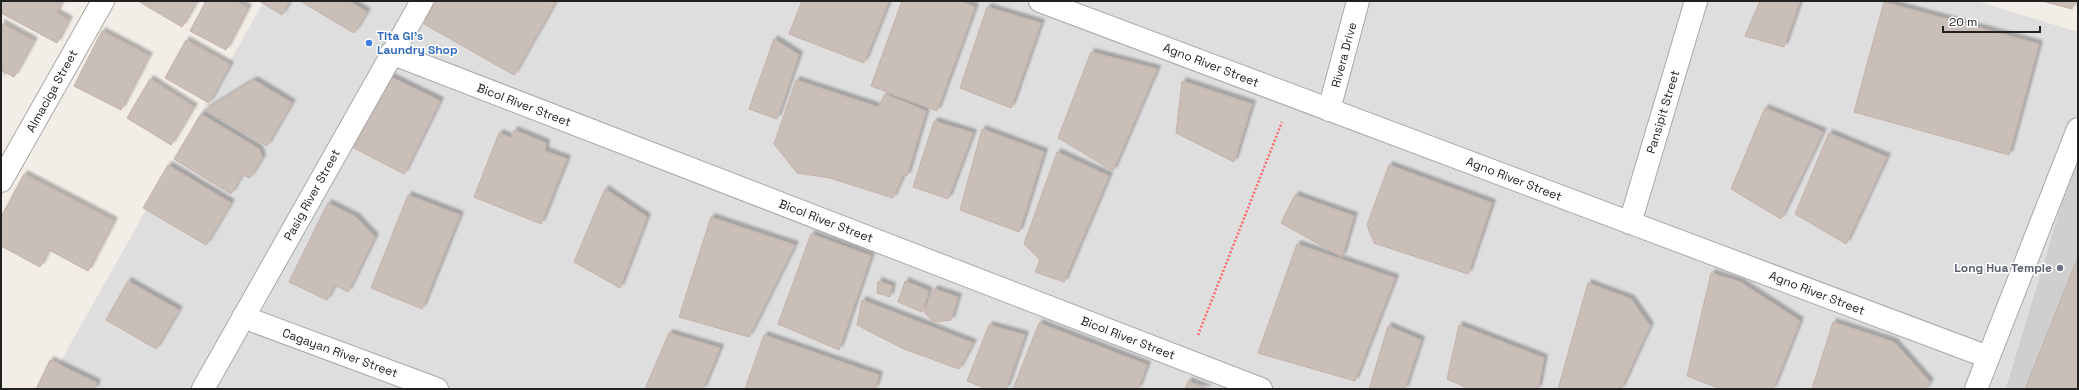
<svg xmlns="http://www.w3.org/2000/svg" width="2079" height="390" viewBox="0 0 2079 390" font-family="'Space Grotesk',sans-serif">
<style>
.residential{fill:#dfdede}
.religious{fill:#cfcfcf}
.building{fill:#cabeb9;stroke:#c5b1a8;filter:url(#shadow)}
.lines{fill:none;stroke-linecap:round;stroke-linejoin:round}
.minor-casing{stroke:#a8a8a8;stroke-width:24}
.path{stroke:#ff6a6d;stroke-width:2.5;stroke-dasharray:2 2;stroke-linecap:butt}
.minor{stroke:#fff;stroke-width:22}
.shop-dot{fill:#3f7fe0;stroke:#fff;stroke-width:1.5}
.worship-dot{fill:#6b7280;stroke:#fff;stroke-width:1.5}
.labels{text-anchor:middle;stroke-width:3;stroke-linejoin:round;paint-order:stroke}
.shop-label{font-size:12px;font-weight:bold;fill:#366cbe;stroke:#fff;text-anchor:start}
.street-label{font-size:12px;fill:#212121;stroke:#fff}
.worship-label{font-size:12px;font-weight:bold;fill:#5b616d;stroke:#fff;text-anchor:end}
</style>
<defs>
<filter id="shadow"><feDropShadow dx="3.5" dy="-3.5" stdDeviation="1" flood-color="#0004"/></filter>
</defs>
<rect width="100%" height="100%" fill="#f2ede7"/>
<path class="residential" d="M264 1H1976L2078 32V149L2005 389H45Z"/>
<path class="religious" d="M2078 149V389H2005L2006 387Z"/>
<path class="building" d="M1 1H62L56 13 69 20 57 43 1 13Z
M138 1H197L182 27Z
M206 1H235L248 8 226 50 190 31Z
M259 1H290L282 15Z
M300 1H349L367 12 354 33Z
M436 1H556L514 75 424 24Z
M802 1H889L864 63 789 34Z
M902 1H960L975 7 937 111 871 86Z
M1760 1H1800L1784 47 1745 36Z
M2042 1H2075L2072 9Z
M1884 2 2039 44 2009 155 1854 112Z
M987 7 1041 23 1011 108 960 88Z
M1 23 34 41 14 77 2 71 1 79Z
M102 31 149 56 121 110 74 86Z
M774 39 799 55 777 119 749 109Z
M186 40 230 65 209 103 165 78Z
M1091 52 1157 69 1113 171 1058 138Z
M389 76 440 101 404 174 354 148Z
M150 79 194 107 171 145 127 118Z
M254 80 292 103 267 146 205 110Z
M796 80 878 107 885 94 926 111 907 176 903 175 893 198 830 178 797 173 774 144Z
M1182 81 1252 104 1234 162 1176 133Z
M1765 108 1823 132 1781 219 1731 189Z
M201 114 259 149 262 158 250 178 242 175 231 194 174 159Z
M934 121 973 133 948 199 913 187Z
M982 129 1044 152 1019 232 960 210Z
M514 130 546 143 545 151 567 159 541 224 474 197 499 133 511 138Z
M1829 133 1887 157 1846 244 1795 214Z
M1057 152 1109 176 1064 282 1035 272 1040 260 1024 244Z
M168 165 231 203 206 245 143 208Z
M1389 165 1492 203 1468 274 1374 243 1367 225Z
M24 174 114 221 88 271 49 250 40 267 1 246V217Z
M605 189 647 217 620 288 574 262Z
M408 195 460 215 422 309 371 288Z
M1295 195 1354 216 1342 257 1281 223Z
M328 203 356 217 375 237 348 292 335 285 327 300 289 282Z
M711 217 795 245 749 337 679 317Z
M811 234 871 256 839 350 778 324Z
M1297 244 1395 278 1355 381 1258 353Z
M2078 257V389H2025Z
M1711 273 1740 282 1800 321 1773 389H1721L1687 376Z
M128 281 179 310 156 349 106 320Z
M878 281 892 286 890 297 877 293Z
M905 281 929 291 922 312 898 302Z
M1588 283 1631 299 1650 326 1621 389H1558Z
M934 289 958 297 951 320 933 322 924 312Z
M862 300 973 343 959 369 904 349 857 325Z
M1833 322 1894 342 1930 382 1926 389H1812Z
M1039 323 1147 365 1138 389H1013Z
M989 325 1025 335 1006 389H987L967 381Z
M1459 325 1544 358 1538 389H1469L1447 379Z
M1388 326 1421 340 1405 389H1369Z
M669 333 720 348 703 389H645Z
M764 335 879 375 875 389H745Z
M50 360 97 383 95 389H36Z
M1188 381 1208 389H1185Z"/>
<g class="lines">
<defs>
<path id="minor" d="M1040 1 1988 357
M391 53 1261 389
M1329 110 1358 1
M1 181 103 1
M1630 223 1696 1
M243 317 437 389
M203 389 422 1
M1976 389 2078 129"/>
</defs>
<use href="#minor" class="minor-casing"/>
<path class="path" d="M1198 335 1282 122"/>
<use href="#minor" class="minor"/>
</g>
<circle class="shop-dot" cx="369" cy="43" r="4"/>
<circle class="worship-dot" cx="2060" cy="268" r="4"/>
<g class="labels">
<g class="shop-label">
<text x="377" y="40">Tita Gi's<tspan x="377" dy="14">Laundry Shop</tspan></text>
</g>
<g class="street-label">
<text transform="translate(1344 55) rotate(-75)" y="4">Rivera Drive</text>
<text transform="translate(1211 65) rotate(21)" y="4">Agno River Street</text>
<text transform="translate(52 91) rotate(-61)" y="4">Almaciga Street</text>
<text transform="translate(524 105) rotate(21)" y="4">Bicol River Street</text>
<text transform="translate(1663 112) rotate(-73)" y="4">Pansipit Street</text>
<text transform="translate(1514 179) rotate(21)" y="4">Agno River Street</text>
<text transform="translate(312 195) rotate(-61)" y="4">Pasig River Street</text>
<text transform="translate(826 221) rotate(21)" y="4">Bicol River Street</text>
<text transform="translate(1817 293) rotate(21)" y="4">Agno River Street</text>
<text transform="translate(1128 338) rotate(21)" y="4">Bicol River Street</text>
<text transform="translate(340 353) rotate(20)" y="4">Cagayan River Street</text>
</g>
<g class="worship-label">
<text x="2052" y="272">Long Hua Temple</text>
</g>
</g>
<rect width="2079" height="390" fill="none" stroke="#212121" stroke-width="4"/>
<path d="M1943 26v6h97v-6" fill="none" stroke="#212121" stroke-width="2"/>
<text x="1949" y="26" font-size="12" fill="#212121" stroke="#ffffff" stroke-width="3" paint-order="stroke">20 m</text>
</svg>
